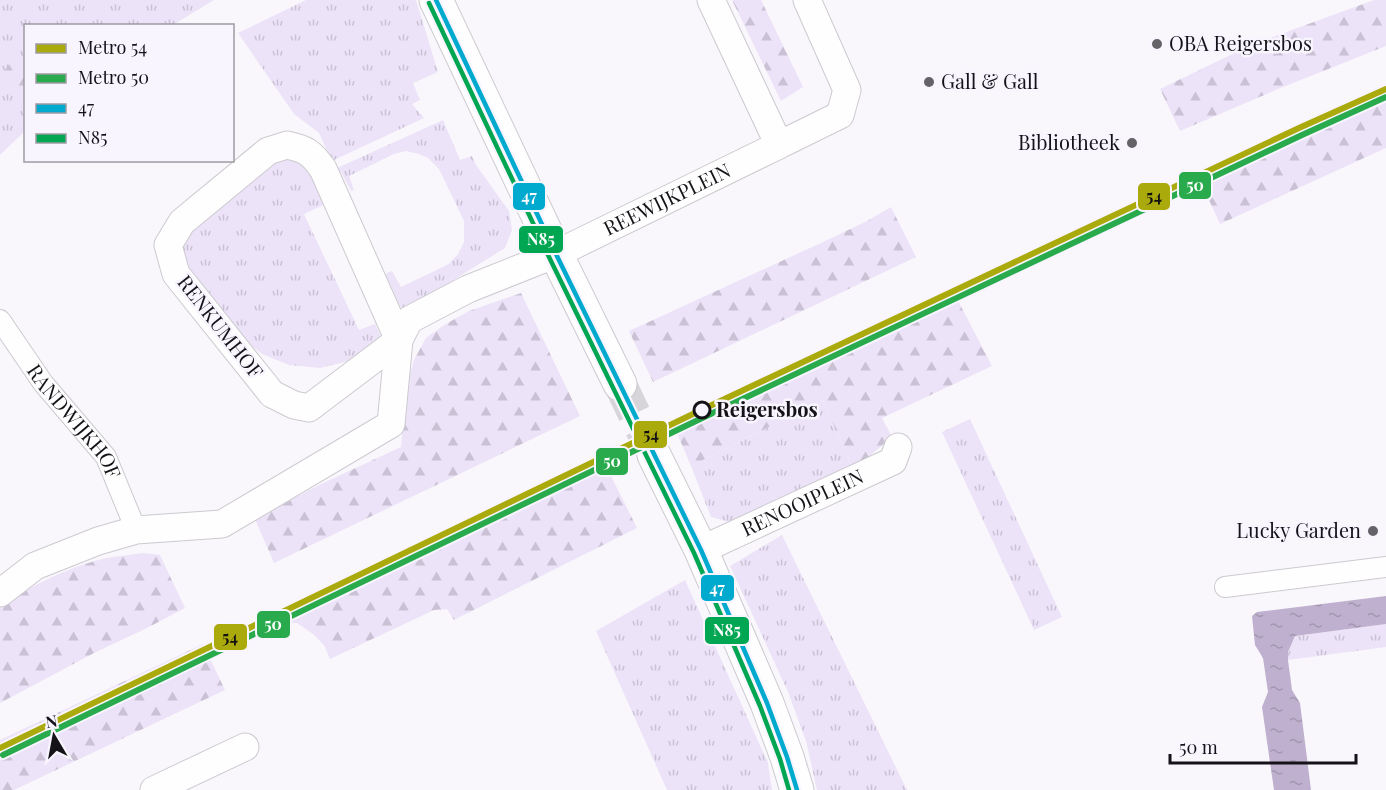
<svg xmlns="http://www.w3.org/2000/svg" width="1386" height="790" viewBox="0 0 1386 790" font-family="'Playfair Display',serif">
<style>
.grass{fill:url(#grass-tufts)}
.forest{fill:url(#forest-firs)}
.water{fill:url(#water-ripples)}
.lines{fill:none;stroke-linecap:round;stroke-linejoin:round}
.tertiary-tunnel{stroke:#d7d5da;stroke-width:33;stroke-dasharray:33 16;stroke-linecap:butt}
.pedestrian-casing{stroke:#cccacf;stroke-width:22}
.minor-casing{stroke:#cccacf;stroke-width:29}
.tertiary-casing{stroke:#cccacf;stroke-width:35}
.pedestrian{stroke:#fefeff;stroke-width:20}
.minor{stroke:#fefeff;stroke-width:27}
.tertiary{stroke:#fefeff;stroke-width:33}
.bus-1-casing{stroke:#f9f5fe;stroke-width:9}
.bus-2-casing{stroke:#f9f5fe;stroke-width:9}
.bus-1{stroke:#00a9ce;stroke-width:4.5}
.bus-2{stroke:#00a651;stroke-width:4.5}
.metro-1-casing{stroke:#f9f5fe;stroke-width:10}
.metro-2-casing{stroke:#f9f5fe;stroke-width:10}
.metro-1{stroke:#abaa0c;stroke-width:6}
.metro-2{stroke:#29ab4d;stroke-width:6}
.poi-dot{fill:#656368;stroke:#f9f5fe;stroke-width:2}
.stop-dot{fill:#f9f5fe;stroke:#151318;stroke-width:3}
.labels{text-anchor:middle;stroke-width:5;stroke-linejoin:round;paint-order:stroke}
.poi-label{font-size:20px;fill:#151318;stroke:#f9f5fe;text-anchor:start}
.street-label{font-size:20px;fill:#151318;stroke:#f9f5fe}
.stop-label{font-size:20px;font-weight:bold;fill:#151318;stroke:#f9f5fe;text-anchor:start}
.line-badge{stroke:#f9f5fe;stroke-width:2}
.badge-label{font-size:16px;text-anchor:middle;font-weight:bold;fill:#fff}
.pale-badge-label{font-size:16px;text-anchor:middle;font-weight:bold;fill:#111}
</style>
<defs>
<pattern id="grass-tufts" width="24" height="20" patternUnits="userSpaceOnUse" patternTransform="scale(1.5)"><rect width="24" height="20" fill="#ece3f8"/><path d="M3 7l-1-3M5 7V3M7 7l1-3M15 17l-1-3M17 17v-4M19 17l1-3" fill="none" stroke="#cac2d4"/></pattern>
<pattern id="forest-firs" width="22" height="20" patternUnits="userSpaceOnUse" patternTransform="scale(1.5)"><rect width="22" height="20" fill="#ece3f8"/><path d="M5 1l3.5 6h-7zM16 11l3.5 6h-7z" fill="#cac2d4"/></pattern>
<pattern id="water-ripples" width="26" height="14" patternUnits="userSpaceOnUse" patternTransform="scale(1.5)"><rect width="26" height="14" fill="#beb0ce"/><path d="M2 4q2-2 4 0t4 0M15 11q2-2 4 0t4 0" fill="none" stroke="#a296b0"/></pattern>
</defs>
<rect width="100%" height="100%" fill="#f9f7fc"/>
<path class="grass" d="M0 0H214L173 25 26 26 25 131 0 155Z
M306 0H416L438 72 413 83 420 100 412 104 424 118 332 161 319 133 294 114 238 33Z
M443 120 460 160 472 156 476 165 509 211 512 230 505 248 431 294 401 308 385 274 392 271 401 287 449 264 458 254 464 242V221L439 169 428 158 419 154 406 151 394 154 349 176 354 190 351 191 341 172 337 173 335 169Z
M287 155 308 165 330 202 304 214 359 330 375 324 384 343 349 361 320 368 289 365 262 354 241 337 182 262 175 242 273 156Z
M823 400 853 470 740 525 711 517 691 466Z
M970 419 1062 617 1034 630 942 432Z
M782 535 907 790H817L806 741 788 692 730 566Z
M685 580 768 763 772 790H667L596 631Z
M1386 624V647L1288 660V652L1295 636Z"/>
<path class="forest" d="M732 0H761L803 87 781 101Z
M1374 0H1386V46L1283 87 1180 131 1160 89 1251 45Z
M13 59H25V95L0 82V77Z
M1386 84V148L1220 224 1197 174 1203 173 1307 120Z
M891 207 916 257 653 382 629 331 823 242 867 221Z
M953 291 992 366 882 418 892 437 853 470 823 400 691 466 673 424Z
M521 293 580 416 274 563 255 519 319 485 401 447 406 389 414 360 426 338 444 325 469 311Z
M600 458 607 468 637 528 454 620 447 609 434 610 330 659 324 645 313 634 297 623 272 622 518 497Z
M143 553 160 555 185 608 147 628 94 653 0 703V606C32 585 69 567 106 558 118 556 131 555 143 553Z
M203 644 225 690 14 790H0V740Z"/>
<path class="water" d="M1386 596V624L1295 636 1288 652V660L1292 690 1300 703 1311 790H1274L1262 707 1268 692 1263 658 1255 645 1252 616 1257 612Z"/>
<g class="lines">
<path class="tertiary-tunnel" d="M620 384 654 455"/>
<defs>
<g id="pedestrian">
<path id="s1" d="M0 320 43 383 106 457 136 530"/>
<path d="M1225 587 1386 567"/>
</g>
<g id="minor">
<path d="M711 0 779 145 840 115 847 90 807 0"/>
<path d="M287 145C306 149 312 153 323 169L399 340 309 408 294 405 272 394 176 274 168 245 182 222 268 151Z"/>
<path id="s2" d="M701 550 893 461 898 447"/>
<path id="s3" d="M0 593 35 566 98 541 136 530 222 524 391 424 399 340 409 320 468 289 556 254 779 145"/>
<path d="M154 790 245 747"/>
</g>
<path id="tertiary" d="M436 0 556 254 620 384
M654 455 701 550 767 703 787 757 797 790"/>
</defs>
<use href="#pedestrian" class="pedestrian-casing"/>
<use href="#minor" class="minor-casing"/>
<use href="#tertiary" class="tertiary-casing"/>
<use href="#pedestrian" class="pedestrian"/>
<use href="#minor" class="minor"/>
<use href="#tertiary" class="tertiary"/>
<defs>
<path id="bus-1" d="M436 0 556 254 701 550 767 703 787 757 797 790"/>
<path id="bus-2" d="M429 3 549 257 694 553 760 706 780 759 789 790"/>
</defs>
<use href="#bus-1" class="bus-1-casing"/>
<use href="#bus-2" class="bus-2-casing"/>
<use href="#bus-1" class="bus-1"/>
<use href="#bus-2" class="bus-2"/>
<defs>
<path id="metro-1" d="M0 748 695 413 1299 128 1386 89"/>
<path id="metro-2" d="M3 755 698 420 1302 135 1386 97"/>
</defs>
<use href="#metro-1" class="metro-1-casing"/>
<use href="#metro-2" class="metro-2-casing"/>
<use href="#metro-1" class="metro-1"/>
<use href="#metro-2" class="metro-2"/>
</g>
<g class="poi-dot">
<circle cx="1157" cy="44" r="6"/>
<circle cx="929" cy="82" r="6"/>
<circle cx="1132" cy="143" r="6"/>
<circle cx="1373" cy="531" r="6"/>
</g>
<circle class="stop-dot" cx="702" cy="410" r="8"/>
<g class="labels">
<g class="poi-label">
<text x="1169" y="51">OBA Reigersbos</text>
<text x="941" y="89">Gall &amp; Gall</text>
<text x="1120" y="150" text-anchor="end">Bibliotheek</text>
<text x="1361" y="538" text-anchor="end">Lucky Garden</text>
</g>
<g class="street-label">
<text dy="7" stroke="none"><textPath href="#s3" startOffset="826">REEWIJKPLEIN</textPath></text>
<text transform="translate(220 327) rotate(52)" y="7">RENKUMHOF</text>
<text dy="7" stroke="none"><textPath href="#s1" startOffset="126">RANDWIJKHOF</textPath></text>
<text dy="7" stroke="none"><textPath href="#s2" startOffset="112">RENOOIPLEIN</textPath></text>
</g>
<g class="stop-label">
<text x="716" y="417">Reigersbos</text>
</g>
</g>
<g class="line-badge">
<rect x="1178" y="171" width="34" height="29" rx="6" fill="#29ab4d"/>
<rect x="1137" y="182" width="34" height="29" rx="6" fill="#abaa0c"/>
<rect x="512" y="182" width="34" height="29" rx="6" fill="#00a9ce"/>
<rect x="518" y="225" width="46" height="29" rx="6" fill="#00a651"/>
<rect x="633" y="420" width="35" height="29" rx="6" fill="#abaa0c"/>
<rect x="595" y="447" width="34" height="29" rx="6" fill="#29ab4d"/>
<rect x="700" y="574" width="35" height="28" rx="6" fill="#00a9ce"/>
<rect x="256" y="610" width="35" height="29" rx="6" fill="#29ab4d"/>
<rect x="704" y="616" width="46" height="29" rx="6" fill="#00a651"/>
<rect x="213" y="623" width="35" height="28" rx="6" fill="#abaa0c"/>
</g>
<g class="badge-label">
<text x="1195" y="191">50</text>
<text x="529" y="202">47</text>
<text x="541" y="245">N85</text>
<text x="612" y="467">50</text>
<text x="717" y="594">47</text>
<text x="273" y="630">50</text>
<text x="727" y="636">N85</text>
</g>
<g class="pale-badge-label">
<text x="1154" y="202">54</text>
<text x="651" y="440">54</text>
<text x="230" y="643">54</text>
</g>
<rect x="24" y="24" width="210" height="138" fill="#f9f5fe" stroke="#9e9ba2" stroke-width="1.5"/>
<rect x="36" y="44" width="30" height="9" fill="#abaa0c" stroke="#9e9ba2" stroke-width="1.5"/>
<text x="78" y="54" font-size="18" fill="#151318">Metro 54</text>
<rect x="36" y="74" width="30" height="9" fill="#29ab4d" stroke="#9e9ba2" stroke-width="1.5"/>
<text x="78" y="84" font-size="18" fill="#151318">Metro 50</text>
<rect x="36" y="104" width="30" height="9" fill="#00a9ce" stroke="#9e9ba2" stroke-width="1.5"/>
<text x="78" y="114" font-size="18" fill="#151318">47</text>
<rect x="36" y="134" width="30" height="9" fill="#00a651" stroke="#9e9ba2" stroke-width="1.5"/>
<text x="78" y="144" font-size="18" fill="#151318">N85</text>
<g transform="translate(54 736) rotate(350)" stroke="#f9f5fe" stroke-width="4.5" paint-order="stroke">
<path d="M0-4.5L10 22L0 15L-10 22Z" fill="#151318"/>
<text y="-9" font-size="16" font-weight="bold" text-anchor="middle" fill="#151318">N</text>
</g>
<path d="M1170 754v9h186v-9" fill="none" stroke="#151318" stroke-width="3"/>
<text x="1179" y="754" font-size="18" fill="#151318" stroke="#f9f5fe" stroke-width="4.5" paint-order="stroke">50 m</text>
</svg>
